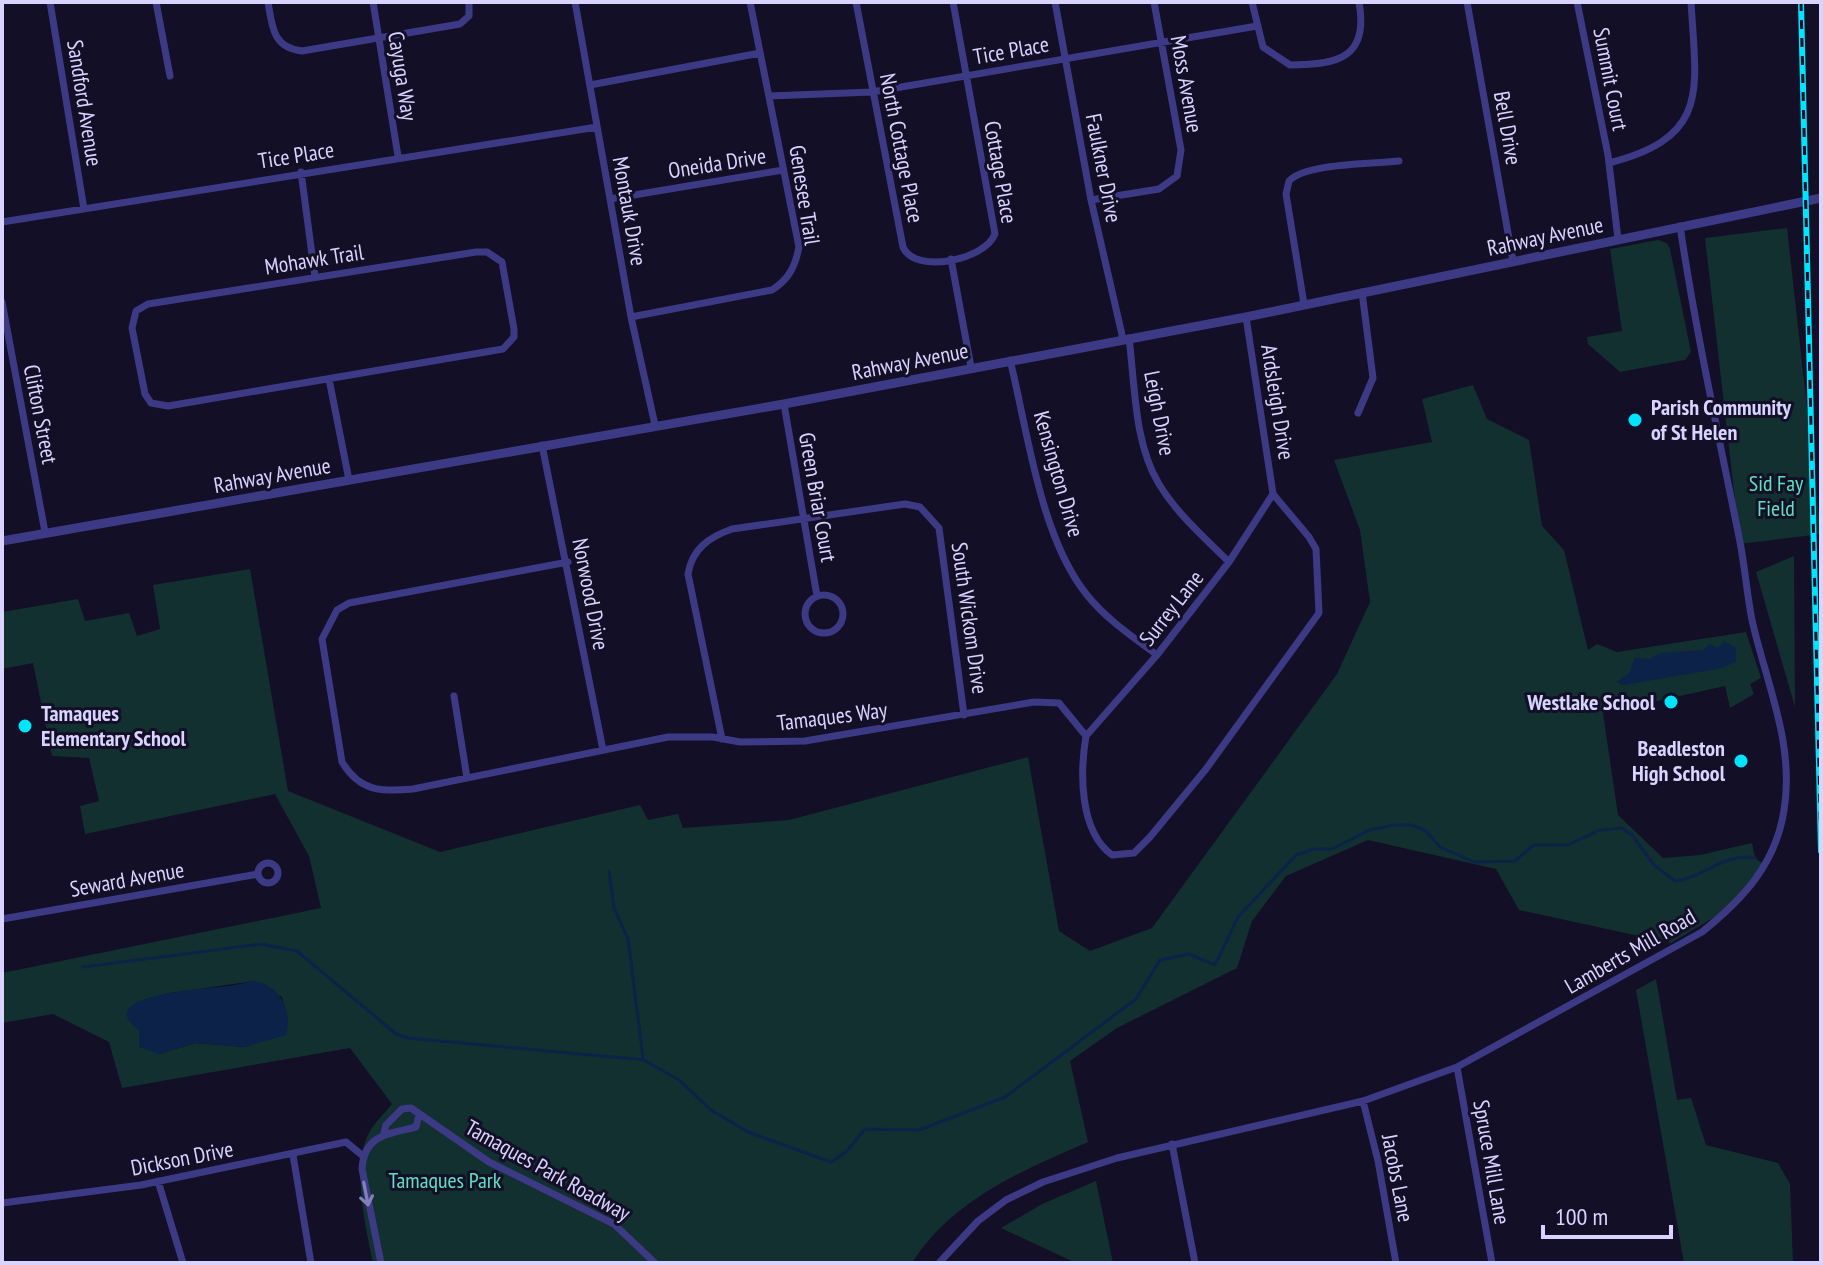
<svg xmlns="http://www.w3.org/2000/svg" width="1823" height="1265" viewBox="0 0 1823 1265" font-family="'PT Sans Narrow',sans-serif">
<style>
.green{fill:#12302f;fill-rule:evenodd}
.water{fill:#0c2248}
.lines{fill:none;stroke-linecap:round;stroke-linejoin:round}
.stream{stroke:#0c2248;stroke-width:3}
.minor{stroke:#3d3a85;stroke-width:7}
.tertiary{stroke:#3d3a85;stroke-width:9}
.rail-casing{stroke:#00e5ff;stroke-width:6}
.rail{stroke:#130f26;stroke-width:3;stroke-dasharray:9;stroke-linecap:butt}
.oneway{stroke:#837fbc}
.poi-dot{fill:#00e5ff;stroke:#130f26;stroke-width:3}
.labels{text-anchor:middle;stroke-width:6;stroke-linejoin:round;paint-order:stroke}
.street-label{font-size:22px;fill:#d9d4ff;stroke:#130f26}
.poi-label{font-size:22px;font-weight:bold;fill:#d9d4ff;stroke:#130f26;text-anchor:start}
.park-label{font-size:22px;fill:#5fe0c0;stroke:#130f26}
</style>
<rect width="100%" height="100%" fill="#130f26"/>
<path class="green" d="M1787 228 1821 534 1740 544 1705 238Z
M1658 240 1667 243 1670 249 1691 352 1685 360 1620 372 1588 344 1587 337 1622 331 1610 249Z
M1473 385 1487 419 1529 440 1542 526 1564 550 1588 650 1597 644 1617 652 1746 632 1761 678 1750 684 1754 694 1730 708 1725 686 1603 713 1618 815 1663 858 1700 855 1752 843 1755 858 1765 865 1738 903 1671 943 1519 910 1496 869 1368 840 1286 876 1252 921 1237 968 1117 1028 1070 1061 1088 1142C1021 1171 952 1200 912 1263H373C366 1229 351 1165 369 1133 374 1123 385 1113 392 1104L350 1048 122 1088 109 1042 53 1014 2 1023V973L321 908 309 856 275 794 85 834 80 806 99 801 89 758 52 756 33 663 2 669V612L78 599 85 621 129 613 137 636 160 629 153 585 250 569 288 791 440 852 640 805 648 820 678 814 683 828 789 820 1028 757 1059 931 1090 951 1152 928 1337 674 1370 602 1360 530 1334 460 1432 442 1422 399ZM254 981 282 997 285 1011 245 1047 195 1043 159 1054 141 1037 139 1030 164 994Z
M1794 556 1795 707 1756 572Z
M1656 979 1677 1100 1691 1098 1706 1145 1778 1163 1790 1184 1793 1263H1684L1636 990Z
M1096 1181 1113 1263H1076L1001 1228 1042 1204Z"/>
<path class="water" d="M1724 641 1736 648V662L1718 669 1623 685 1617 682 1629 673 1635 658 1650 659 1660 653 1703 650 1710 644 1718 648Z
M254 981C280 985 293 1011 286 1035L245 1047 195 1043 159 1054 139 1047V1030C87 993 218 988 229 986 238 985 246 982 254 981Z"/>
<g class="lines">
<path class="stream" d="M609 871 614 908 628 939 643 1058
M83 967 261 944 297 951 396 1034 408 1038 644 1060 679 1080 711 1110 748 1132 831 1162 846 1152 865 1129 919 1130 1005 1097 1136 999 1160 960 1189 954 1215 965 1238 917 1296 855 1314 849H1332L1369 830 1394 825H1411L1425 830 1440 847 1474 862 1515 861 1534 845H1568L1600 830 1622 828 1632 835 1654 865 1675 881C1704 878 1723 852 1755 858"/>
<path class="minor" d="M50 2 84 209
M156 2 170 76
M268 2C272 27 273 48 302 51L460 24 469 16V2
M373 2 398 156
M575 2 631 317 655 425
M856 2 903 247C915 275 985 260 995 234L953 2
M1055 2 1091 200 1123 339
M1252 2 1263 47 1290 65C1339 65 1369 57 1359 2
M1467 2 1513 261
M1577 2 1608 155 1618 239
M590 85 760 53
M769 96 872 92 1257 26
M1609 163C1711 137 1696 89 1691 2
M301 172 315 277
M610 199 783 170
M1091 200 1159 189 1177 176 1181 150 1154 2
M2 222 597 127
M476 252H487L502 262 514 329V337L503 349 168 406 151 403 145 394 132 328 136 311 148 304Z
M951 259 971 367
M2 302 45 532
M1304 304 1286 194 1289 181C1305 163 1374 164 1399 161
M631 317 772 290C789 279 795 267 799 247L750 2
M1246 317 1273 494
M1129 338C1135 385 1134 443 1159 484 1177 514 1205 538 1229 562
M1010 360C1028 432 1040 537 1087 595 1106 619 1133 637 1157 655
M329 379 349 480
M784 404 817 596
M1358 413 1373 378 1362 292
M542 445 603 750
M568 562 349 603 337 610 322 639 342 762C360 792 382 792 413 789L668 737H713L740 742 805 741 1034 702 1059 703 1086 736C1080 772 1079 831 1112 855L1134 853 1150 837 1206 769 1319 613 1316 549 1309 537 1273 494
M805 614a19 19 0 1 1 38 0a19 19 0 1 1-38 0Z
M454 696 467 778
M1086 736 1157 655 1229 562 1273 494
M722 739 688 574C692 549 709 537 732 529L905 504 920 507 939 528 964 715
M258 873a10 10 0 1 1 20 0a10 10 0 1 1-20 0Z
M2 919 258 874
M1457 1067 1492 1263
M1363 1101 1378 1161 1396 1263
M384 1133 386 1125 402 1109 411 1108 489 1162 614 1224 655 1263
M1172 1144 1195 1263
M293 1155 311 1263
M158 1181 183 1263
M2 1203 141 1185 346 1142 363 1156
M381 1263 362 1169C364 1134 389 1134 416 1127L419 1115
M939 1263 978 1221 1006 1200 1043 1182 1117 1158 1363 1101 1457 1067 1702 932C1743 899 1776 864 1784 810 1795 744 1766 683 1752 620 1747 595 1745 568 1740 542 1719 437 1696 333 1680 226"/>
<path class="tertiary" d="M2 541 784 404 1246 317 1821 198"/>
<defs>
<path id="rail" d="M1801 2 1821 851"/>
</defs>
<use href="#rail" class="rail-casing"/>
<use href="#rail" class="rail"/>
</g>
<defs><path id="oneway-shaft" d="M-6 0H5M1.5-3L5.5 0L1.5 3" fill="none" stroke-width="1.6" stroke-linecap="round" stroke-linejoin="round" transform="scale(2)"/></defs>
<use class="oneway" href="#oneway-shaft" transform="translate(366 1194) rotate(79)"/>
<g class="poi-dot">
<circle cx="1635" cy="420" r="8"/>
<circle cx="1671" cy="702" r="8"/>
<circle cx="25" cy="726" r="8"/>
<circle cx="1741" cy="761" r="8"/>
</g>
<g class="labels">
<g class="street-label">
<text transform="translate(1011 50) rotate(-10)" y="8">Tice Place</text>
<text transform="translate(403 76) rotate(81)" y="8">Cayuga Way</text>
<text transform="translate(1611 79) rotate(79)" y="8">Summit Court</text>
<text transform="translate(1187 84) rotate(80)" y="8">Moss Avenue</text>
<text transform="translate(85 103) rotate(81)" y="8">Sandford Avenue</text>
<text transform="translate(1508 128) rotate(80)" y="8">Bell Drive</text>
<text transform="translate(902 148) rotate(79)" y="8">North Cottage Place</text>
<text transform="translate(296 155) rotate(-9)" y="8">Tice Place</text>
<text transform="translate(717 163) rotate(-9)" y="8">Oneida Drive</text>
<text transform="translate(1104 168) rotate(79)" y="8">Faulkner Drive</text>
<text transform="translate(1001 172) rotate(80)" y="8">Cottage Place</text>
<text transform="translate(805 195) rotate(81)" y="8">Genesee Trail</text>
<text transform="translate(630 211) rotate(80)" y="8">Montauk Drive</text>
<text transform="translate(1545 236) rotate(-12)" y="8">Rahway Avenue</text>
<text transform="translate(314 259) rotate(-9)" y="8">Mohawk Trail</text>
<text transform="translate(910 361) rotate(-11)" y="8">Rahway Avenue</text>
<text transform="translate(1278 402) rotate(81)" y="8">Ardsleigh Drive</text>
<text transform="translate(1160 413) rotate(79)" y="8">Leigh Drive</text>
<text transform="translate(41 414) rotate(79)" y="8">Clifton Street</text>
<text transform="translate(1059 474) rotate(74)" y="8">Kensington Drive</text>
<text transform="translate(272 475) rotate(-10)" y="8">Rahway Avenue</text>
<text transform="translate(818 497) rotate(80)" y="8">Green Briar Court</text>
<text transform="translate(591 594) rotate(79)" y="8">Norwood Drive</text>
<text transform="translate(1171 608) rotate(-52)" y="8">Surrey Lane</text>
<text transform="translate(970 618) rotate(82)" y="8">South Wickom Drive</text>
<text transform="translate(832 716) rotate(-7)" y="8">Tamaques Way</text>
<text transform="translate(127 879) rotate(-10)" y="8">Seward Avenue</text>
<text transform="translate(1630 951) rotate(-30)" y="8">Lamberts Mill Road</text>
<text transform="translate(182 1158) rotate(-11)" y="8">Dickson Drive</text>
<text transform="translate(1492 1162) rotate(80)" y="8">Spruce Mill Lane</text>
<text transform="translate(548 1170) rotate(29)" y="8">Tamaques Park Roadway</text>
<text transform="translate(1398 1178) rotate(79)" y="8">Jacobs Lane</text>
</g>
<g class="poi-label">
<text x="1651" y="415">Parish Community<tspan x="1651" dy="25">of St Helen</tspan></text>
<text x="1655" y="710" text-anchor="end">Westlake School</text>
<text x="41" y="721">Tamaques<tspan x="41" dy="25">Elementary School</tspan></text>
<text x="1725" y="756" text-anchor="end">Beadleston<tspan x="1725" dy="25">High School</tspan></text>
</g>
<g class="park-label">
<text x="1776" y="491">Sid Fay<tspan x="1776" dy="25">Field</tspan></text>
<text x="445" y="1188">Tamaques Park</text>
</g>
</g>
<rect width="1823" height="1265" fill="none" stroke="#d9d4ff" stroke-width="8"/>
<path d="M1543 1225v12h128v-12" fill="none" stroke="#d9d4ff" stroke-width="4"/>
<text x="1555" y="1225" font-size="24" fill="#d9d4ff" stroke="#130f26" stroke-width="6" paint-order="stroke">100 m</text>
</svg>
